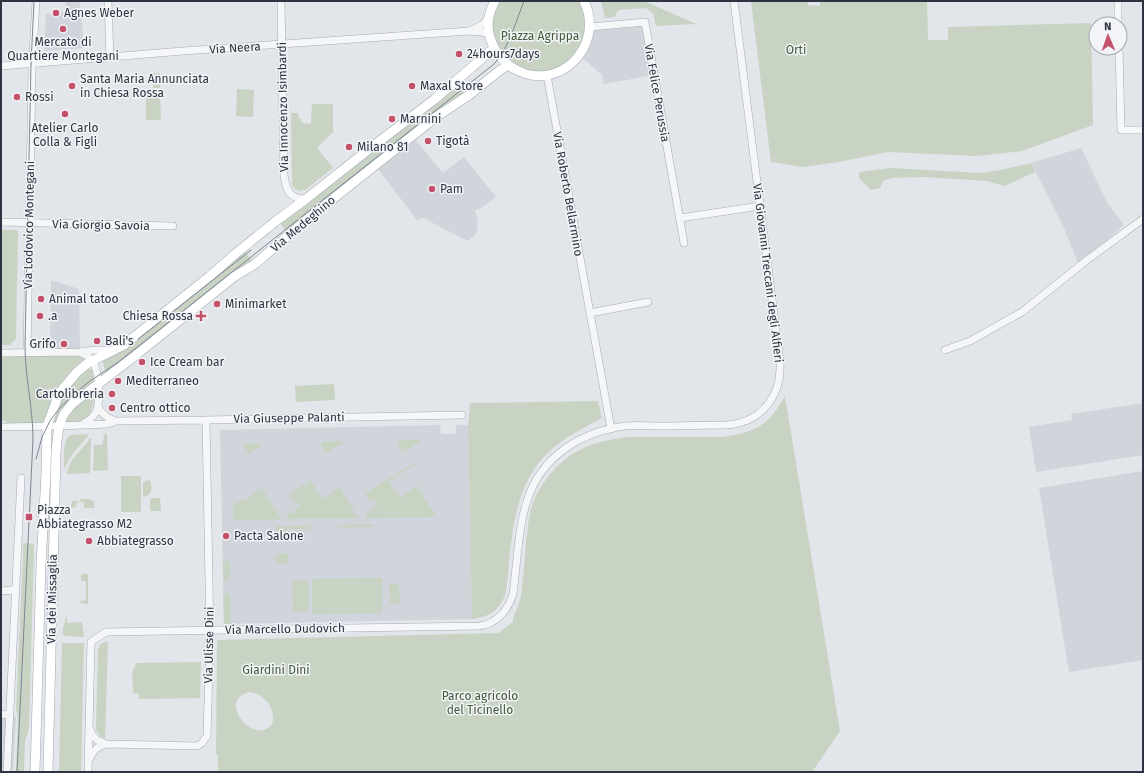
<svg xmlns="http://www.w3.org/2000/svg" width="1144" height="773" viewBox="0 0 1144 773" font-family="'Fira Sans',sans-serif">
<style>
.built{fill:#d0d5db}
.green{fill:#c9d3c4;fill-rule:evenodd}
.lines{fill:none;stroke-linecap:round;stroke-linejoin:round}
.minor-casing{stroke:#a7acb3;stroke-width:8}
.major-casing{stroke:#a2abb4;stroke-width:10}
.minor{stroke:#f5f6f8;stroke-width:7}
.major{stroke:#fff;stroke-width:9}
.tram{stroke:#7d8692;stroke-width:1}
.poi-dot{fill:#c4516a;stroke:#f2f4f7;stroke-width:1.5}
.labels{text-anchor:middle;stroke-width:3;stroke-linejoin:round;paint-order:stroke}
.poi-label{font-size:12px;fill:#2b3440;stroke:#f2f4f7;text-anchor:start}
.park-label{font-size:12px;fill:#425b3a;stroke:#f2f4f7}
.street-label{font-size:12px;fill:#2b3440;stroke:#f2f4f7}
</style>
<rect width="100%" height="100%" fill="#e2e5e9"/>
<path class="built" d="M66 1 80 2 84 48 44 51 46 14 65 12Z
M645 22 654 75 604 84 602 75 580 56 590 27Z
M412 136 443 173 464 157 496 197 481 208 475 210 478 221 476 234 468 241 423 218 417 220 375 165Z
M1081 148 1107 202 1124 225 1089 255 1078 263 1064 228 1031 163Z
M51 280 79 289 80 350H50Z
M1143 403V455L1036 472 1029 427 1072 420 1071 414Z
M440 425 441 434H456V425H468L472 619 224 624 220 430Z
M1143 471V660L1069 672 1039 488Z
M1 716 16 717 13 772H1Z"/>
<path class="green" d="M500 1H579C586 13 589 28 583 42 556 104 466 58 500 1Z
M601 1H644L696 24 656 26 653 13 646 8 619 10 614 17 605 18Z
M751 1H808V5L820 6V1H927L928 40H948V27L1091 23 1093 125 1022 151 977 156 888 152 839 162 803 167 771 162Z
M153 73H160V88H153Z
M455 83 464 94 287 233 279 222Z
M237 89 254 90 253 117 236 116Z
M160 92 161 120H146V93Z
M312 104H333V132L317 148 333 168 305 190 299 191 294 188 292 184 291 113H298L299 118 301 119 302 123 311 124Z
M1031 163 1035 172 1004 186 987 181 924 177 892 178 883 181 880 188 871 190 859 178V172L891 168 979 173 1001 170Z
M1 230H17L18 231 16 339 10 345H1Z
M244 250 252 261 106 374 102 360Z
M74 355 79 356 86 360C70 372 59 383 51 402 48 409 47 416 43 423L6 424V421H1V356Z
M88 368 92 370 94 382 56 422 54 423 53 422 60 400 74 380Z
M334 384 335 400 296 402 295 386Z
M93 393 94 394C93 415 88 424 65 422 67 409 83 400 93 393Z
M785 396 840 731 812 772H218V755L216 754 217 641 219 640 498 633 513 622C513 615 516 612 518 606 521 599 522 592 522 585 524 570 525 556 526 542 528 531 528 519 531 509 539 483 561 457 586 447 599 441 614 439 628 437H723C756 432 769 425 785 396ZM250 692C255 693 261 695 264 699 272 706 278 721 268 728 250 741 217 699 250 692Z
M598 401 602 418C587 426 571 434 557 445 511 480 512 540 506 593 498 612 491 616 472 619L468 425 470 403Z
M89 434C81 446 70 454 65 468H64C64 460 62 437 72 435 77 434 84 435 89 434Z
M104 434H107L108 470 93 471 94 445H102L103 444Z
M90 438H91L90 473 67 474C69 458 82 451 90 438Z
M401 440H419L420 442 402 452 396 442Z
M324 441H342L343 443 325 453 320 443Z
M247 443H260L261 446 249 454 243 445Z
M414 463 415 465 389 481 400 497 417 486 435 514V517L365 518V513L377 506 374 500 370 501 365 493Z
M121 476H141V512H121Z
M150 480C152 487 153 496 143 497V482Z
M311 481 322 499 340 487 357 516V518L287 519V515L300 507 296 501 293 502 288 494Z
M262 488 280 517V520H233V505L244 499 245 500Z
M153 498H160L161 511H150V500Z
M80 499H89L94 501V508H84V502H77L76 507 71 508 72 501H80Z
M373 524V527L338 528V525Z
M311 525V529H287V541H276V526Z
M23 543 34 544 29 729 25 741 24 772H16L18 718 16 708 23 557Z
M288 553V564H276V554Z
M223 561H230V580L223 581Z
M81 574H88V604L80 603 81 601 86 600V581H81Z
M382 578V613L312 614V579Z
M292 581H309V611H293Z
M389 584H399L400 604H390Z
M223 593H230L231 624H224Z
M67 613V623L82 622 84 637 65 636 62 633Z
M104 642H108L105 739C101 737 97 734 96 729L98 649 101 644Z
M62 643H84L81 772H59Z
M201 662 200 698 139 699V694L133 693C133 684 130 670 137 663Z"/>
<g class="lines">
<defs>
<path id="minor" d="M108 1 110 57
M281 1 284 175C286 190 289 199 306 199
M1118 1V24
M590 27 645 22 684 243
M470 31 482 25 489 17
M1119 48 1121 130H1143
M1 66 183 51 469 31 489 33
M547 75 611 429
M680 218 760 206
M1 222 173 226
M590 313 648 302
M945 350 970 341 1022 312 1087 260 1143 219
M79 352C84 354 88 356 92 360 99 370 101 400 96 412 93 418 88 421 83 424
M1 353 79 352 96 350H113
M27 353 32 72 36 1
M98 406C102 415 107 418 116 421
M1 427 59 426 108 424 116 421 206 420 462 415
M1 591 16 590
M1 714 10 715
M90 729C92 738 98 741 106 744
M89 760C93 751 97 746 106 744L197 746 202 743 207 736 210 636 206 420
M7 772 21 478
M88 772 91 642 106 632 479 626C497 624 508 610 513 594 517 565 518 528 527 501 541 456 581 432 625 426 636 425 648 426 659 426 681 426 704 425 726 425 761 423 782 396 780 362L734 1"/>
<path id="major" d="M495 1C487 15 486 31 493 45 497 55 504 62 513 68 557 95 606 47 584 1
M35 772 41 565 46 474 47 426 57 399 61 391 77 372 88 363 124 345 210 276 234 255 276 221 306 199 373 146 435 99 494 48
M48 772 56 452 57 441 59 426 64 414 72 404 131 359 235 276 255 264 310 217 436 117 469 95 499 71 508 65"/>
</defs>
<use href="#minor" class="minor-casing"/>
<use href="#major" class="major-casing"/>
<use href="#minor" class="minor"/>
<use href="#major" class="major"/>
<path class="tram" d="M138 339 251 250
M36 459 42 437 50 421 58 410 74 394 90 381 117 363 183 311 494 64C509 48 516 21 524 1
M17 772 33 439C33 408 25 377 25 346L31 64 34 1"/>
</g>
<g class="poi-dot">
<circle cx="56" cy="13" r="4"/>
<circle cx="63" cy="29" r="4"/>
<circle cx="459" cy="54" r="4"/>
<circle cx="72" cy="86" r="4"/>
<circle cx="412" cy="86" r="4"/>
<circle cx="17" cy="97" r="4"/>
<circle cx="65" cy="114" r="4"/>
<circle cx="392" cy="119" r="4"/>
<circle cx="428" cy="141" r="4"/>
<circle cx="349" cy="147" r="4"/>
<circle cx="432" cy="189" r="4"/>
<circle cx="41" cy="299" r="4"/>
<circle cx="217" cy="304" r="4"/>
<circle cx="40" cy="316" r="4"/>
<path d="M199 310h4v4h4v4h-4v4h-4v-4h-4v-4h4z"/>
<circle cx="97" cy="341" r="4"/>
<circle cx="64" cy="344" r="4"/>
<circle cx="142" cy="362" r="4"/>
<circle cx="118" cy="381" r="4"/>
<circle cx="112" cy="394" r="4"/>
<circle cx="112" cy="408" r="4"/>
<rect x="25" y="513" width="8" height="8" rx="2"/>
<circle cx="226" cy="536" r="4"/>
<circle cx="89" cy="541" r="4"/>
</g>
<g class="labels">
<g class="poi-label">
<text x="64" y="17">Agnes Weber</text>
<text x="63" y="46" text-anchor="middle">Mercato di<tspan x="63" dy="14">Quartiere Montegani</tspan></text>
<text x="467" y="58">24hours7days</text>
<text x="80" y="83">Santa Maria Annunciata<tspan x="80" dy="14">in Chiesa Rossa</tspan></text>
<text x="420" y="90">Maxal Store</text>
<text x="25" y="101">Rossi</text>
<text x="400" y="123">Marnini</text>
<text x="65" y="132" text-anchor="middle">Atelier Carlo<tspan x="65" dy="14">Colla &amp; Figli</tspan></text>
<text x="436" y="145">Tigotà</text>
<text x="357" y="151">Milano 81</text>
<text x="440" y="193">Pam</text>
<text x="49" y="303">Animal tatoo</text>
<text x="225" y="308">Minimarket</text>
<text x="48" y="320">.a</text>
<text x="193" y="320" text-anchor="end">Chiesa Rossa</text>
<text x="105" y="345">Bali's</text>
<text x="56" y="348" text-anchor="end">Grifo</text>
<text x="150" y="366">Ice Cream bar</text>
<text x="126" y="385">Mediterraneo</text>
<text x="104" y="398" text-anchor="end">Cartolibreria</text>
<text x="120" y="412">Centro ottico</text>
<text x="37" y="514">Piazza<tspan x="37" dy="14">Abbiategrasso M2</tspan></text>
<text x="234" y="540">Pacta Salone</text>
<text x="97" y="545">Abbiategrasso</text>
</g>
<g class="park-label">
<text x="540" y="40">Piazza Agrippa</text>
<text x="796" y="54">Orti</text>
<text x="276" y="674">Giardini Dini</text>
<text x="480" y="700">Parco agricolo<tspan x="480" dy="14">del Ticinello</tspan></text>
</g>
<g class="street-label">
<text transform="translate(235 48) rotate(-4)" y="4">Via Neera</text>
<text transform="translate(657 93) rotate(80)" y="4">Via Felice Perussia</text>
<text transform="translate(283 107) rotate(-91)" y="4">Via Innocenzo Isimbardi</text>
<text transform="translate(568 194) rotate(80)" y="4">Via Roberto Bellarmino</text>
<text transform="translate(303 224) rotate(-40)" y="4">Via Medeghino</text>
<text transform="translate(29 225) rotate(-89)" y="4">Via Lodovico Montegani</text>
<text transform="translate(101 225) rotate(1)" y="4">Via Giorgio Savoia</text>
<text transform="translate(768 273) rotate(83)" y="4">Via Giovanni Treccani degli Alfieri</text>
<text transform="translate(289 418) rotate(-1)" y="4">Via Giuseppe Palanti</text>
<text transform="translate(52 599) rotate(-89)" y="4">Via dei Missaglia</text>
<text transform="translate(285 629) rotate(-1)" y="4">Via Marcello Dudovich</text>
<text transform="translate(209 645) rotate(-89)" y="4">Via Ulisse Dini</text>
</g>
</g>
<rect width="1144" height="773" fill="none" stroke="#2b3440" stroke-width="4"/>
<g transform="translate(1108 36) rotate(358)"><circle r="19" fill="#f2f4f7" stroke="#a2a7ae"/>
<path d="M0-3L7 15L0 10L-7 15Z" fill="#c4516a"/>
<text y="-6" font-size="11" font-weight="bold" text-anchor="middle" fill="#2b3440">N</text>
</g>
</svg>
